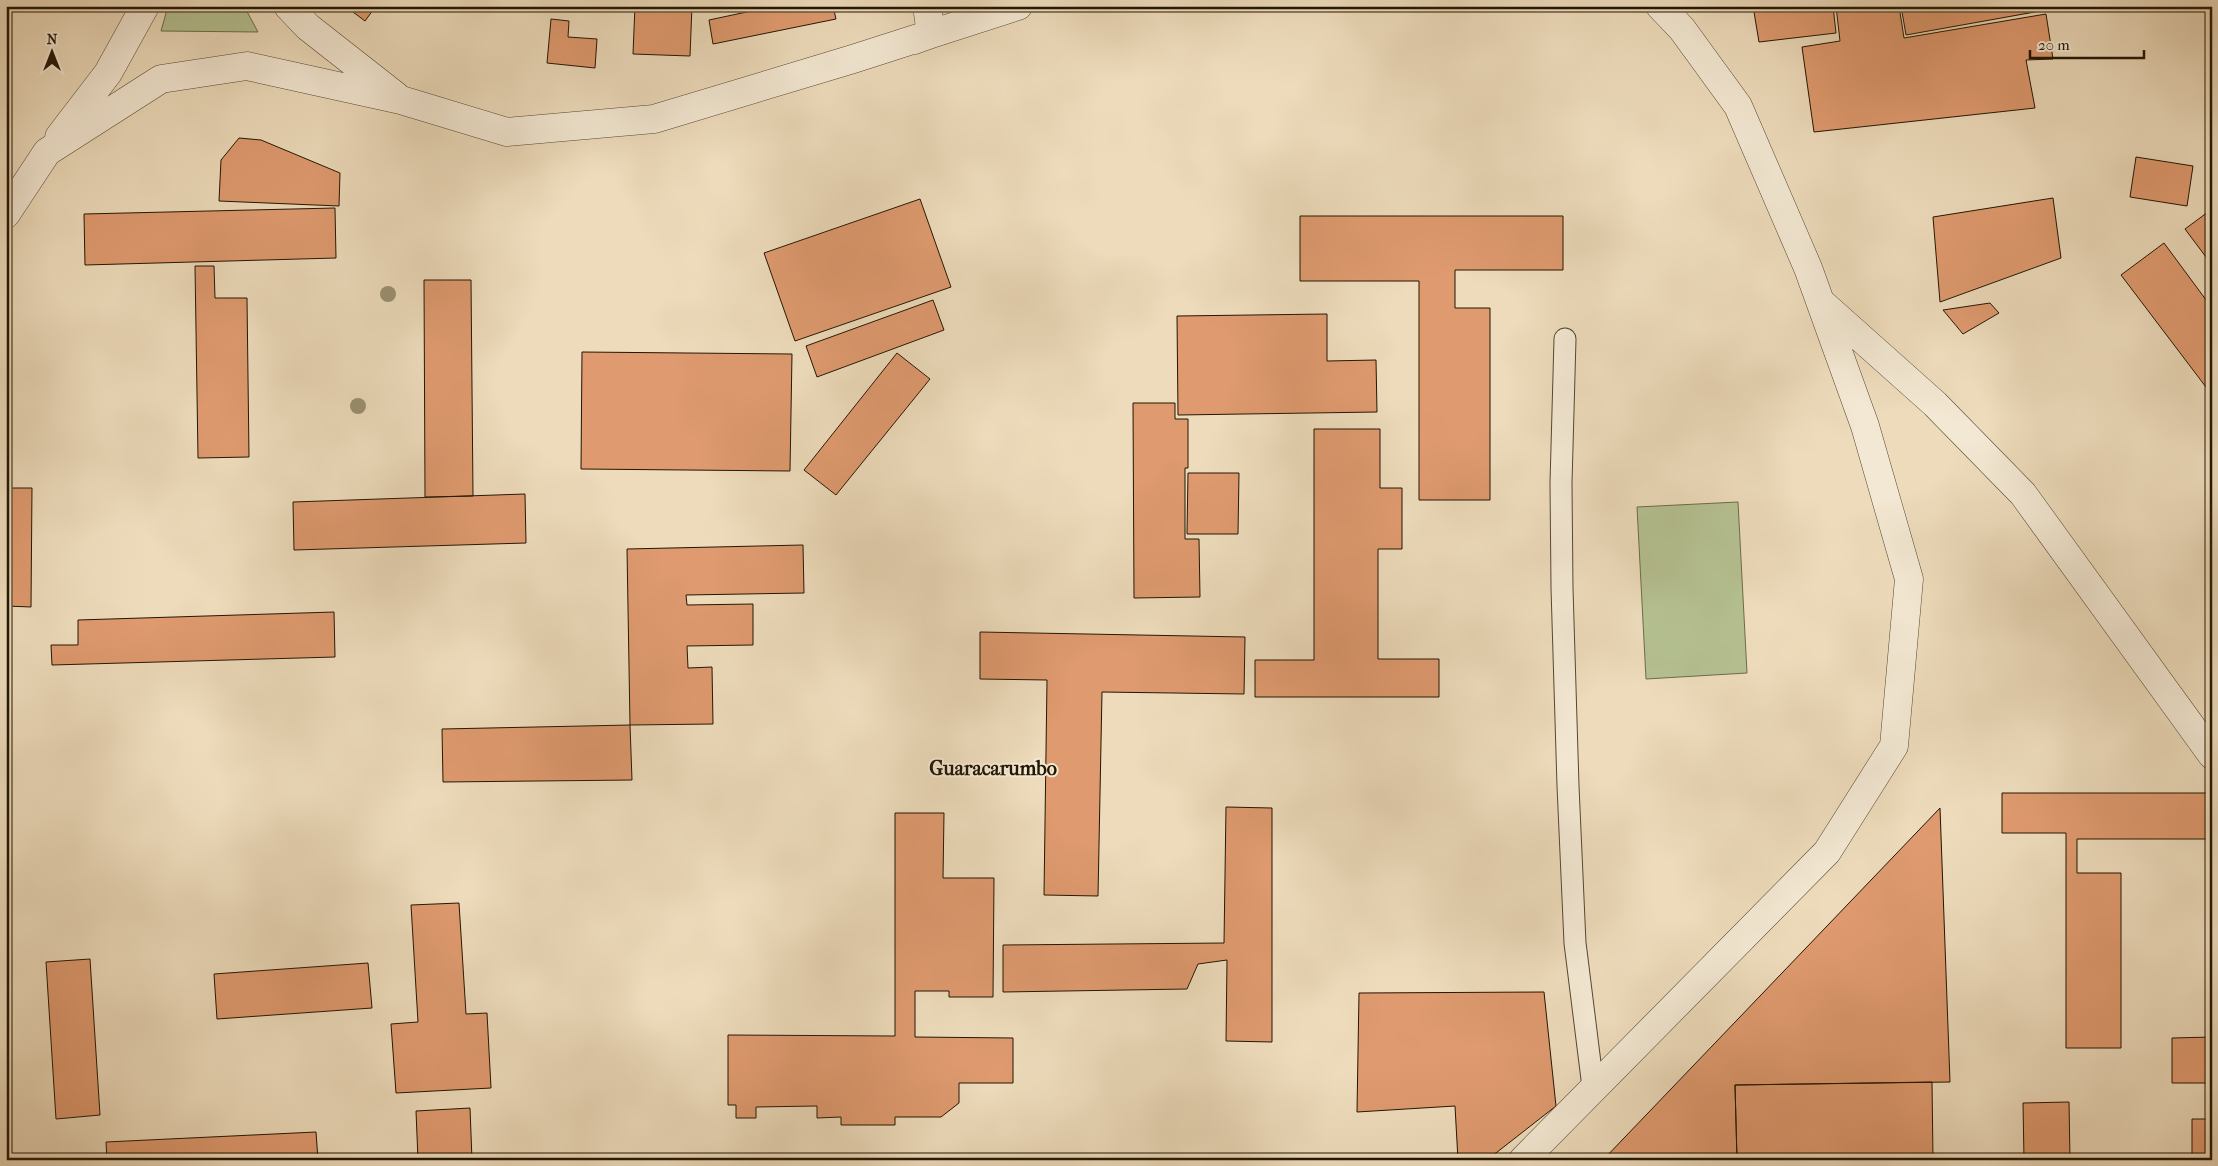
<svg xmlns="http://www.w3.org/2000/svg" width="2218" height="1166" viewBox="0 0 2218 1166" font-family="'IM FELL French Canon',serif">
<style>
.green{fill:#b5c192;stroke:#6c6c4a}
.building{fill:#df9a6f;stroke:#231603}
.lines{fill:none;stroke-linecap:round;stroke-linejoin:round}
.service-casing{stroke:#564731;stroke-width:23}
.minor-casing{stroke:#564731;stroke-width:29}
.service{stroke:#f3e8d3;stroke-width:21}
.minor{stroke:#f3e8d3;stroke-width:28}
.tree{fill:#9a9071}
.labels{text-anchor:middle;stroke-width:4;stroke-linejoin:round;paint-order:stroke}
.neighbourhood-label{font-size:20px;font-weight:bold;fill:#231603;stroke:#f3e8d3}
</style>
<rect width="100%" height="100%" fill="#eddbbb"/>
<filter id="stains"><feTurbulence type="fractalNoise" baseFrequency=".004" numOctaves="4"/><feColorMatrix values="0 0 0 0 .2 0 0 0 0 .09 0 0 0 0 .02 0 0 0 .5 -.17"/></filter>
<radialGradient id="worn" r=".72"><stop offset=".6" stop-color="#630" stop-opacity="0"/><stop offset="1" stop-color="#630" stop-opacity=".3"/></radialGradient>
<path class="green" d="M168 6H244L258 32 161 31Z
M1738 502 1747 673 1646 679 1637 507Z
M831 1158V1160H659V1159Z"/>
<path class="building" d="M345 6H376L365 21Z
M635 6H692L690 56 633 54Z
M775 6H833L836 19 713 44 709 20Z
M1753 6H1833L1836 33 1759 42Z
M1836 6H1899L1904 38 2046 14 2053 59 2026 60 2035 108 1814 132 1802 47 1840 41Z
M1901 6H2045L2046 10 1906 35Z
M551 19 569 21 568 37 597 39 595 68 547 63Z
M239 138 261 140 340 173 339 206 219 201 221 160Z
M2136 157 2193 166 2187 206 2130 197Z
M2053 198 2061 258 1940 302 1933 217Z
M920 199 951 287 795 341 764 253Z
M335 208 336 258 85 265 84 214Z
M2212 209V265L2185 229Z
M1300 216H1563V270H1455V308H1490V500H1419V281H1300Z
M2164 243 2212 308V395L2121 275Z
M195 266H214L215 298H247L249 457 198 458Z
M424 280H471L473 496 425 497Z
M933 300 944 330 817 377 806 346Z
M1990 303 1999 313 1963 334 1943 310Z
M1327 314V361L1376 360 1377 412 1178 415 1177 316Z
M582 352 792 354 790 471 581 469Z
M897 353 930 379 836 495 804 470Z
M1133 403H1175V419H1188V468H1185V539H1199L1200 597 1134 598Z
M1314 429H1380V488H1402V549H1378V659H1439V697H1255V660H1314Z
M1188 473H1239L1238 534H1187Z
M6 488H32L31 607 6 606Z
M525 494 526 543 294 550 293 502Z
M803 545 804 593 686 595 687 605 753 604V645L687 646 688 668 712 667 713 724 630 725 627 549Z
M334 612 335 657 52 665 51 645H78V620Z
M980 632 1245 637 1244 694 1102 692 1098 896 1044 895 1047 680 980 679Z
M630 725 632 780 443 782 442 729Z
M2002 793H2212V839H2077V873H2121V1048H2066V833H2002Z
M1226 807 1272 808V1042L1226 1041 1227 960 1198 964 1187 989 1003 992V945L1224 943Z
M1940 808 1950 1082 1735 1085 1737 1160H1603Z
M895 813H944L943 878H994L993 997H949V991H915V1037L1013 1038V1083H959V1103L941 1117H895V1125H841V1117L817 1118V1106L756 1107V1118H736V1105H728V1035L895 1036Z
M459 903 466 1014 487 1013 491 1088 396 1093 391 1024 418 1022 411 905Z
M90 959 100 1115 56 1119 46 962Z
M368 963 372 1008 217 1019 214 974Z
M1544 992 1556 1106 1487 1160H1458L1455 1106 1357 1112 1359 993Z
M2212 1037V1083H2172V1038Z
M1932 1082 1933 1160H1737L1735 1085Z
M2069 1102 2070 1160H2024L2023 1103Z
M470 1108 472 1160H418L416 1111Z
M2192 1119H2212V1160H2192Z
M316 1132 318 1160H107L106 1142Z"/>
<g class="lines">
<defs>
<path id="service" d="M1565 339 1561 483 1562 588 1568 786 1575 943 1593 1087"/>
<path id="minor" d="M288 6 308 27 396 96
M914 40 931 34 927 6
M59 137 108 73 145 6
M6 214 47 152 161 79 247 66 401 100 507 132 654 119 853 59 1018 6
M1824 305 1935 404 2023 494 2212 755
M1523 1160 1827 852 1894 746 1909 579 1865 426 1808 268 1738 106 1682 29 1660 6"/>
</defs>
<use href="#service" class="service-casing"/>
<use href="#minor" class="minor-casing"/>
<use href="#service" class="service"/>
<use href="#minor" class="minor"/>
</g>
<g class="tree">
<circle cx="388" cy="294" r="8"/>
<circle cx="358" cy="406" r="8"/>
</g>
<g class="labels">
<g class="neighbourhood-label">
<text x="993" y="775">Guaracarumbo</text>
</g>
</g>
<rect width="2218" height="1166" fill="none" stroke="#eddbbb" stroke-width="25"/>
<rect x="8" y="8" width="2203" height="1151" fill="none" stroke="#231603" stroke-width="2.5"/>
<rect x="12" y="12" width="2193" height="1141" fill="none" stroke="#231603"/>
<g transform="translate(52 52)" stroke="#f3e8d3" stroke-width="4" paint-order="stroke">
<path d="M0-4L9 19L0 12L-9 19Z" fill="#231603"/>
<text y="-8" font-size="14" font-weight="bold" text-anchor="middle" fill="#231603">N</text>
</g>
<path d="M2030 50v8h114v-8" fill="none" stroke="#231603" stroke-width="2.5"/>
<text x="2038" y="50" font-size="15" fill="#231603" stroke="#f3e8d3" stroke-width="4" paint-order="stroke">20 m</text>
<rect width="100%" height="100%" filter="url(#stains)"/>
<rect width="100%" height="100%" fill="url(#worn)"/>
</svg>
